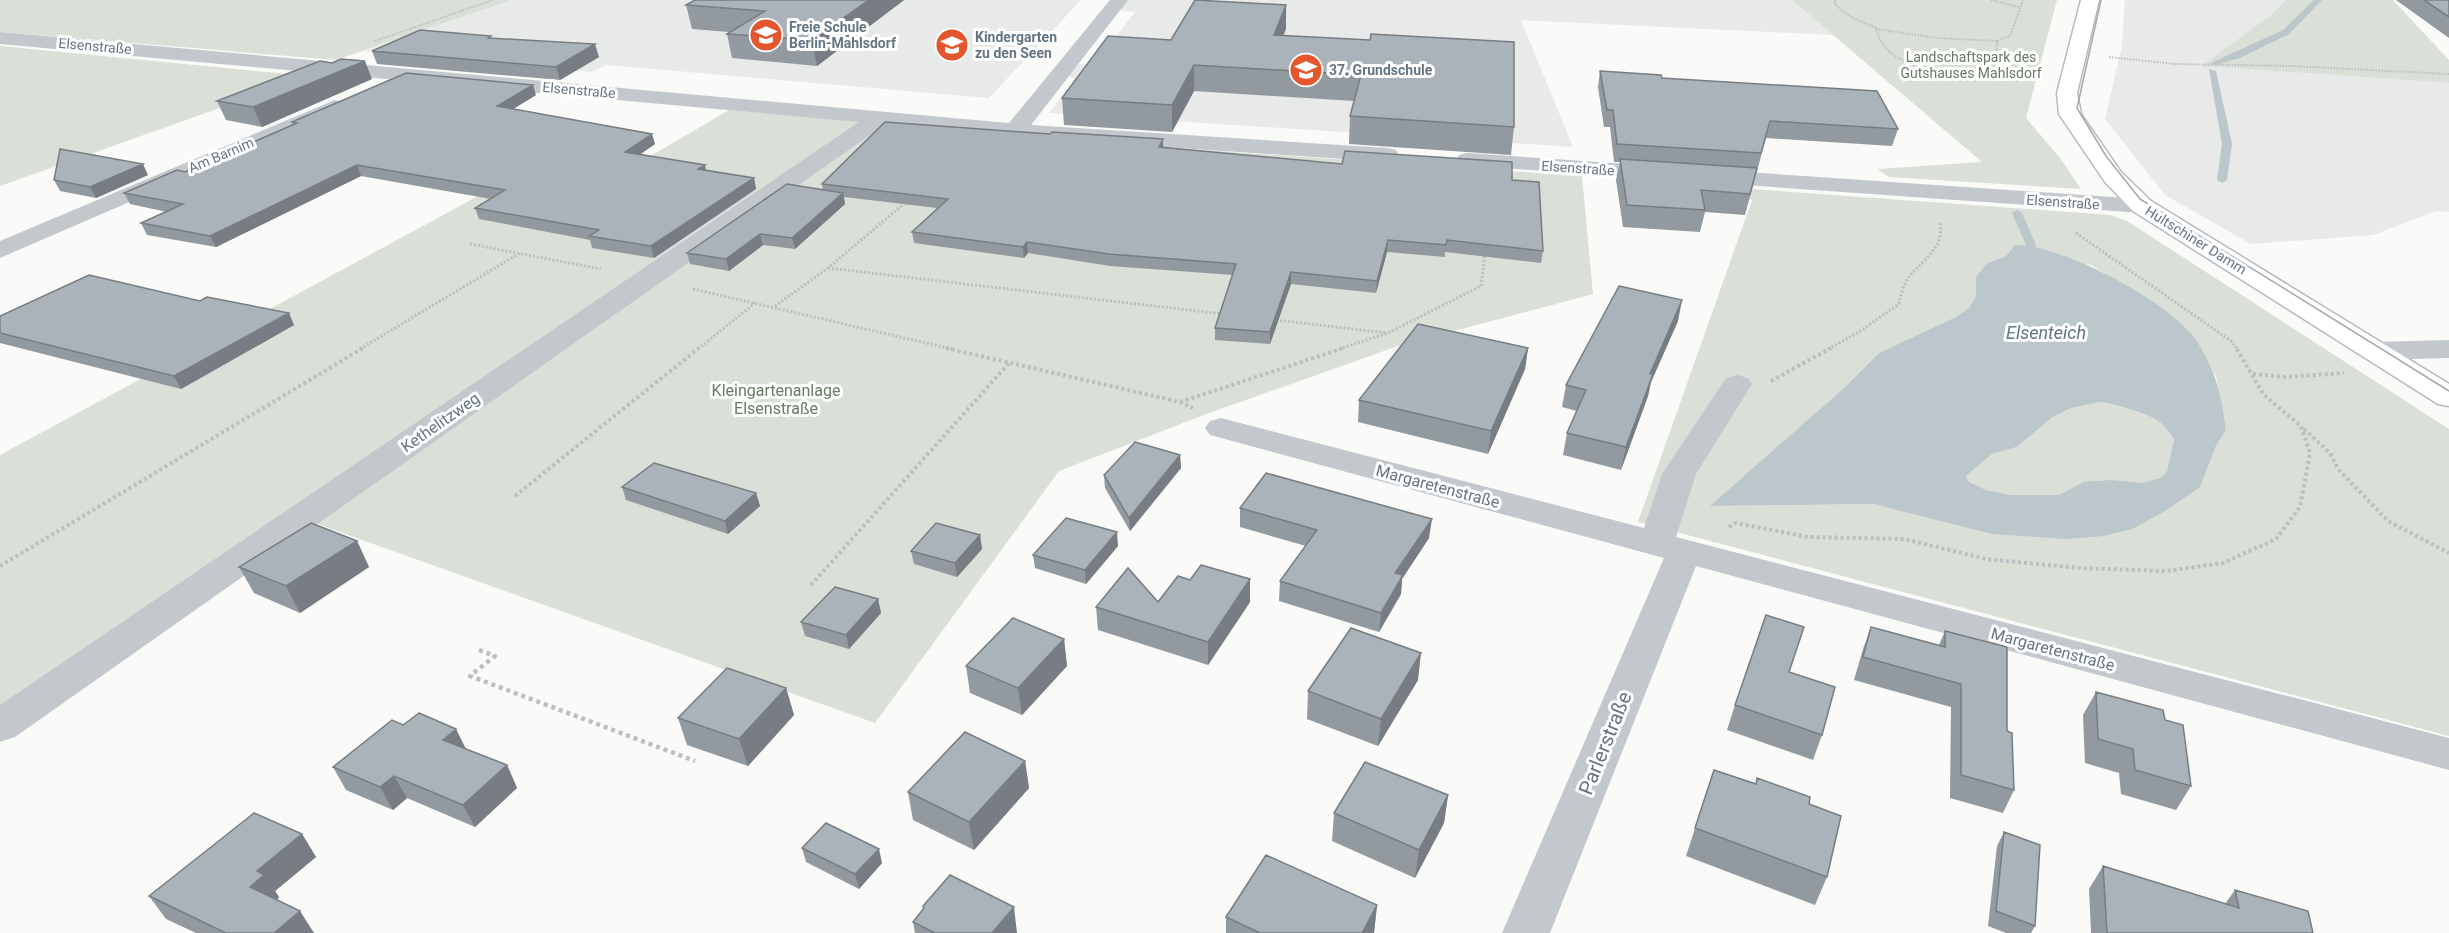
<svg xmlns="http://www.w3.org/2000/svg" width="2449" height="933" viewBox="0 0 2449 933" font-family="Roboto,sans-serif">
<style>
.built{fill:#e8e9e9}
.green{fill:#dadfd7;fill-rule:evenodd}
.water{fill:#bbc7cb;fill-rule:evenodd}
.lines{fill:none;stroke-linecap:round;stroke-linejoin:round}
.stream{fill:#bbc7cb;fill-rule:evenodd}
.major-casing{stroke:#b5babe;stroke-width:3}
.path-far3{stroke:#bbbfc2;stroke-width:2;stroke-dasharray:1.5 1.5;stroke-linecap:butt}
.path-far2{stroke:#bbbfc2;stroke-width:3;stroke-dasharray:2 2;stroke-linecap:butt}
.path-far1{stroke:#bbbfc2;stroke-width:4;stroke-dasharray:3 3;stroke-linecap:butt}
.path{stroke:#bbbfc2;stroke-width:4.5;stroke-dasharray:4 4;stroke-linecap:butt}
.minor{fill:#c3c8cc;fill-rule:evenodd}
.major{fill:#fff;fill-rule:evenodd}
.tram{stroke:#a2aab0;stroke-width:1.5}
.wall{fill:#929a9f}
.shaded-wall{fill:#777d82}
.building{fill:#aab3b9;stroke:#777d82;stroke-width:1.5}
.labels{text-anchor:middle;stroke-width:6;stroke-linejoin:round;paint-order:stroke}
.far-poi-label{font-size:14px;font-weight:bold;fill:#657683;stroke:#fff;text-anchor:start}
.far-street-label{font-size:14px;fill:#657683;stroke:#fff}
.far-park-label{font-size:14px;fill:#687a64;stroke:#fff}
.park-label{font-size:16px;fill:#687a64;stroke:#fff}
.street-label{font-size:16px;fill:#657683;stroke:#fff}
.water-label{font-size:18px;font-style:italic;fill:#60757c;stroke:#fff}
.near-street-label{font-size:20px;fill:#657683;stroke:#fff}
</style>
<rect width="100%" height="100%" fill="#fafaf8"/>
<path class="built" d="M512 0H1081L989 98 606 65 592 72 364 51Z
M1126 0H1792L1833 35 1521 20 1573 147 1049 113 1075 79 1068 75 1077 64 1094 65 1135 12 1119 10Z
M2125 0H2286L2271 15 2203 66 2449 83V212L2436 211 2373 235 2251 244 2165 195 2105 119 2122 46Z"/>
<path class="green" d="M0 0H512L336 60 0 32Z
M1792 0H2057L2026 118 2060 158 2081 189 1889 177 1877 169 1982 162Z
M2286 0H2393L2449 60V83L2202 66 2271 15Z
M0 46 297 75 248 98 0 186Z
M729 110 886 123 972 134 1582 176 1593 294 1398 346 1209 413 1059 471 875 723 295 516 0 719V455L519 174 596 188Z
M1724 187 2111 215 2127 221 2449 429V736L1638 522 1752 200ZM2006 256 2091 265 2150 301 2216 376 2226 430 2216 446 2200 486 1915 513 1874 504 1711 506 1844 388 1879 353 1957 317 1969 308 1976 296V277L1986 264Z
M2101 402C2115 404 2145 414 2158 420 2164 424 2169 433 2174 439L2167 471 2160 478 2142 483 2083 482 2059 495H2011L1986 490 1969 482 1966 476 1992 454 2017 447 2053 417 2071 408Z"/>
<path class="water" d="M2015 245C2063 245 2172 302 2198 343 2217 375 2221 394 2226 430L2216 446 2200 487 2165 511 2132 529 2103 536 2068 539 1992 534 1874 504 1710 506 1844 388 1879 353 1956 317 1969 308 1976 296V277L1986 264 2006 256ZM2101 402C2115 404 2145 413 2157 420 2164 424 2169 433 2174 439L2167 471 2160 478 2142 483 2111 480 2083 482 2059 495H2011L1986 490 1969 482 1966 476 1992 454 2017 447 2053 417 2071 408Z"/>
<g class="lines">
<path class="stream" d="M2314 0H2322L2289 34 2240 58 2215 65 2211 63 2283 30Z
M2209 69 2216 71 2232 144 2227 180 2222 183 2217 180 2222 144Z
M2017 210 2022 213 2036 245 2035 247H2027L2026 245 2012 213Z"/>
<defs>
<path id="major" d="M2081 0H2099L2077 93 2081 114 2121 172 2151 201 2449 384V406L2438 404 2133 211 2105 182 2059 114 2057 93Z"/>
</defs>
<use href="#major" class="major-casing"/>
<path class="path-far3" d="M1835 0V5L1851 17 1876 28C1885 72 1951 73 1986 73L1996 59 1997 41 2010 36 2023 0
M1991 0 2019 7
M1876 29 1937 38 1997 41
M375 41 493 0
M2109 57 2175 64 2292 66 2449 74"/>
<path class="path-far2" d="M2076 233 2231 341 2237 349
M470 244 601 269
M828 268 1223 314
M693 289 952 349
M775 306 828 268 906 202
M1276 320 1387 333
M360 349 520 253
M698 349 755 303
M1339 349 1388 333 1481 286 1485 253
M1828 349 1859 332 1899 304C1905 269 1921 270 1937 245 1941 239 1940 228 1941 221"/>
<path class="path-far1" d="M946 348 1180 402 1193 408
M2253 374 2286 377 2344 373
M1771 381 1831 348
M1180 402 1344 348
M2304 429 2330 453 2339 470 2388 521 2449 553
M515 496 699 348
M1729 527 1736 523 1808 537 1904 539 1986 559 2079 568 2166 571 2223 563 2276 539 2300 507 2310 453 2301 426 2264 395 2236 348
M0 566 363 348
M811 585 1010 362"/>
<path class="path" d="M479 650 495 656 470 676 695 761"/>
<path class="minor" d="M1110 0H1128L1031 125 1388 148 1396 150 1399 155 1396 160 1388 162 1015 137 884 125 15 737 0 742V705L859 122 0 44V32L1009 123Z
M335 100 342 102 345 106 342 110 0 258V241Z
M1467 153 2142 199 2151 201 2154 206 2151 211 2142 213 1459 165 1456 160 1459 155Z
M2449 340V358L2375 360 2365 357 2360 351 2365 345 2375 342Z
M1737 375 1748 378 1752 384 1696 474 1676 537 2449 738V770L1696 566 1550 933H1502L1664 558 1210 435 1205 428 1210 421 1221 418 1644 528 1662 474 1726 378Z"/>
<use href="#major" class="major"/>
<path class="tram" d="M2101 0 2077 108 2106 156 2140 199 2449 391"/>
</g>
<path class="wall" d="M695 0H904L817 66 732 58 727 34 729 32 692 29 686 5Z
M2396 0H2449V38Z
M1286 29 1283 35 1514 127 1511 155 1349 144 1350 116 1354 101 1194 91 1172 132 1064 125 1062 98 1171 40Z
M492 38 599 57 560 80 377 64 372 51Z
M1600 71 1662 78 1898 129 1892 146 1766 138 1745 215 1705 212 1700 232 1623 227 1616 180 1620 162H1614L1610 127H1604L1598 87Z
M372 79 262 127 226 120 217 101Z
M536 95 513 109 655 144 640 154 706 170 754 178 756 189 654 258 592 248 590 240 479 219 475 208 491 199 361 176 216 247 147 235 141 223 167 212 130 204 124 193 185 172 293 124 292 122Z
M1163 148 1512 180 1543 251 1541 263 1445 252V257L1387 252 1376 293 1291 284 1270 344 1215 340V328L1233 275 1110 266 1028 253 1024 258 914 243 912 232 937 208 844 197 845 204 795 249 763 245 729 271 690 264 687 253 823 190 822 184Z
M148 175 96 198 60 191 54 180Z
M200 301 294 325 181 389 0 343V316Z
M1678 321 1651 382 1648 396 1621 470 1563 455 1567 433 1577 411 1562 407 1566 385Z
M1528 348 1525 369 1488 454 1358 422 1359 400Z
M1180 455 1181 468 1130 531 1105 488 1104 475Z
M622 487 756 493 760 506 728 534 626 500Z
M1240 508 1429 538 1402 579 1401 594 1379 632 1279 601 1280 581 1306 546 1240 527Z
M980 535 982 549 957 577 914 564 911 551Z
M357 541 369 567 300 613 254 593 239 567Z
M1118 546 1086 584 1035 568 1033 555Z
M1250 579V602L1208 665 1098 630 1096 607 1158 602 1190 580Z
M878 599 881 613 849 649 805 636 801 622Z
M1871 627 1939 645 1945 631 2007 731 2014 790 2003 813 1950 798 1951 707 1854 680 1863 649Z
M1064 639 1067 666 1022 715 970 693 966 666Z
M1789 672 1822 735 1813 760 1727 730 1735 705Z
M1418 680 1378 746 1307 719 1308 691Z
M786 688 794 715 748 766 687 745 678 718Z
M2096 692 2165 720 2191 786 2176 810 2121 794 2119 773 2085 763 2083 715Z
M466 749 507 765 517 788 475 827 407 798 393 810 346 790 333 767Z
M1025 761 1029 788 974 850 913 820 908 792Z
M1714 770 1809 804 1827 877 1815 905 1686 856Z
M1448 795 1444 823 1415 878 1332 841 1334 813Z
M2004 832 2035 926 2031 933H2006L1988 926 1997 846Z
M302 834 316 857 275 891 279 897 277 900 314 933H196L166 919 149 896Z
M802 848 882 863 859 889 806 862Z
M2103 866 2225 904 2235 890 2313 933H2091L2089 889Z
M1377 905 1374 933H1226V917Z
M923 906 1017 933H915L913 922 923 909Z"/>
<path class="shaded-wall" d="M869 0H904L817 66 812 40Z
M1286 5V29L1273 60 1274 35Z
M595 44 599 57 560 80 556 67Z
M365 61 372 79 262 127 253 107Z
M1194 65V91L1172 132V105Z
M533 85 536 95 500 117 497 106Z
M652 134 655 144 628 163 625 152Z
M1163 139V149L1159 147Z
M143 164 148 175 96 198 90 187Z
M357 165 361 176 216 247 210 236Z
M705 165 707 176 698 169Z
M754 178 756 189 654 258 651 246Z
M843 193 845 204 795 249 792 238Z
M760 234 763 245 729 271 726 259Z
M1388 240 1387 252 1376 293 1377 281Z
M1027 242 1028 253 1024 258 1023 247Z
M1291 272V284L1270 344V332Z
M1682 300 1678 321 1651 382 1648 396 1621 470 1626 447 1650 374Z
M289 313 294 325 181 389 174 376Z
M1528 348 1525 369 1488 454 1491 431Z
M1180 455 1181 468 1130 531 1129 518Z
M756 493 760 506 728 534 725 521Z
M1432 519 1429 538 1402 579 1401 594 1379 632 1381 613 1395 573Z
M1117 532 1118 546 1086 584 1085 570Z
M980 535 982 549 957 577 955 563Z
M357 541 369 567 300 613 286 586Z
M1250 579V602L1208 665V642Z
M878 599 881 613 849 649 846 635Z
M1064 639 1067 666 1022 715 1018 688Z
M1421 653 1418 680 1378 746 1381 719Z
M786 688 794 715 748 766 739 739Z
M456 729 467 751 443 740Z
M1025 761 1029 788 974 850 969 822Z
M507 765 517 788 475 827 463 805Z
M394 776 407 798 393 810 380 787Z
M1448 795 1444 823 1415 878 1419 850Z
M302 834 316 857 275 891 279 897 265 909 250 887 257 871Z
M879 849 882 863 859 889 855 874Z
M1377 905 1374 933H1362Z
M1014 907 1017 933H992Z
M300 911 314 933H274Z"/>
<path class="building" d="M695 0H869L812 40 727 34 765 11 686 5Z
M1195 0 1286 5 1274 35 1370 40 1371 34 1514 42V127L1350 116 1361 75 1194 65 1172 105 1062 98 1108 36 1171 40Z
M2424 0H2449V17Z
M420 30 491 36 488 38 595 44 556 67 372 51Z
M341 59 365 61 253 107 217 101 320 61 332 63Z
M1600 71 1661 75 1662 78 1877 91 1898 129 1770 121 1761 153 1617 144 1613 110H1607Z
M406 73 533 85 497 106 652 134 625 152 705 165 698 169 754 178 651 246 589 236 599 230 475 208 505 190 357 165 210 236 141 223 183 204 124 193 177 170 185 172 297 123 292 122Z
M885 122 1050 134 1052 132 1163 139 1159 147 1342 164 1345 151 1512 162V180L1539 182 1543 251 1447 240 1446 245 1388 240 1377 281 1291 272 1270 332 1215 328 1236 264 1109 254 1027 242 1023 247 912 232 948 199 822 184Z
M60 149 143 164 90 187 54 180Z
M1620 159 1757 168 1750 194 1701 190 1705 210 1627 205Z
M787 184 843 193 792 238 760 234 726 259 687 253Z
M89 275 200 301 207 297 289 313 174 376 0 333V316Z
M1619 286 1682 300 1650 374H1653L1626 447 1567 433 1586 390 1566 385Z
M1418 324 1528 348 1491 431 1359 400Z
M1135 442 1180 455 1129 518 1104 475Z
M654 463 756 493 725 521 622 487Z
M1266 473 1432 519 1395 573 1403 575 1381 613 1280 581 1317 530 1240 508Z
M1066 518 1117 532 1085 570 1033 555Z
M311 523 357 541 286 586 239 567Z
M936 523 980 535 955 563 911 551Z
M1201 565 1250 579 1208 642 1096 607 1128 568 1158 602 1178 576 1190 580Z
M835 587 878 599 846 635 801 622Z
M1766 615 1804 627 1789 672 1835 687 1822 735 1735 705Z
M1013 618 1064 639 1018 688 966 666Z
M1871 627 1945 647V631L2007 647V731L2012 733 2014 790 1961 775V684L1863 657Z
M1351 628 1421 653 1381 719 1308 691Z
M727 668 786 688 739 739 678 718Z
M2096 692 2163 710 2165 720 2183 725 2191 786 2135 770 2133 749 2098 739Z
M419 713 456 729 443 740 507 765 463 805 394 776 380 787 333 767 392 720 403 725Z
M965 732 1025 761 969 822 908 792Z
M1365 762 1448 795 1419 850 1334 813Z
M1714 770 1756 784 1757 778 1810 797 1809 804 1841 816 1827 877 1695 828Z
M254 813 302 834 257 871 264 875 250 887 300 911 274 933H226L149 896Z
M826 823 879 849 855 874 802 848Z
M2004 832 2040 845 2035 926 1996 911Z
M1266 855 1377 905 1362 933H1260L1226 917Z
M2103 866 2239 908 2235 890 2308 911 2313 933H2107Z
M950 875 1014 907 992 933H935L913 922 924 908 923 906Z"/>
<defs>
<symbol id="school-disc" viewBox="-11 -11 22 22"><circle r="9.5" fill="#e4572e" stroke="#fff"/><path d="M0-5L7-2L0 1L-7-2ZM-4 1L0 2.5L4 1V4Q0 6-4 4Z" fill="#fff"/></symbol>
</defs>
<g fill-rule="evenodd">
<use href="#school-disc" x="747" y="16" width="38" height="38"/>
<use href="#school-disc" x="933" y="26" width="38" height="38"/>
<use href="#school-disc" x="1287" y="51" width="38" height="38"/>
</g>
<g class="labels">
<g class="far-poi-label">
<text x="789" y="32">Freie Schule<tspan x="789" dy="16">Berlin-Mahlsdorf</tspan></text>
<text x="975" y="42">Kindergarten<tspan x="975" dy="16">zu den Seen</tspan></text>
<text x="1329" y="75">37. Grundschule</text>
</g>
<g class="far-street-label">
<text transform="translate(95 46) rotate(5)" y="5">Elsenstraße</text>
<text transform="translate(579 90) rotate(5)" y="5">Elsenstraße</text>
<text transform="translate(221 155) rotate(-23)" y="5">Am Barnim</text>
<text transform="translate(1578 168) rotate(4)" y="5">Elsenstraße</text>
<text transform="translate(2063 202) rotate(4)" y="5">Elsenstraße</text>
<text transform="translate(2196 240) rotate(32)" y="5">Hultschiner Damm</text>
</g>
<g class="far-park-label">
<text x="1971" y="62">Landschaftspark des<tspan x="1971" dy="16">Gutshauses Mahlsdorf</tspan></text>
</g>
<g class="park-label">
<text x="776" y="396">Kleingartenanlage<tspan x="776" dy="18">Elsenstraße</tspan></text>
</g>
<g class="street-label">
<text transform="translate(440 422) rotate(-35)" y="6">Kethelitzweg</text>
<text transform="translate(1438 486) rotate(15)" y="6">Margaretenstraße</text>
<text transform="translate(2053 649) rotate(15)" y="6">Margaretenstraße</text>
</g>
<g class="water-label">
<text x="2046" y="339">Elsenteich</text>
</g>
<g class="near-street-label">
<text transform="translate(1605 743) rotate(-68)" y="7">Parlerstraße</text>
</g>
</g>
</svg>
